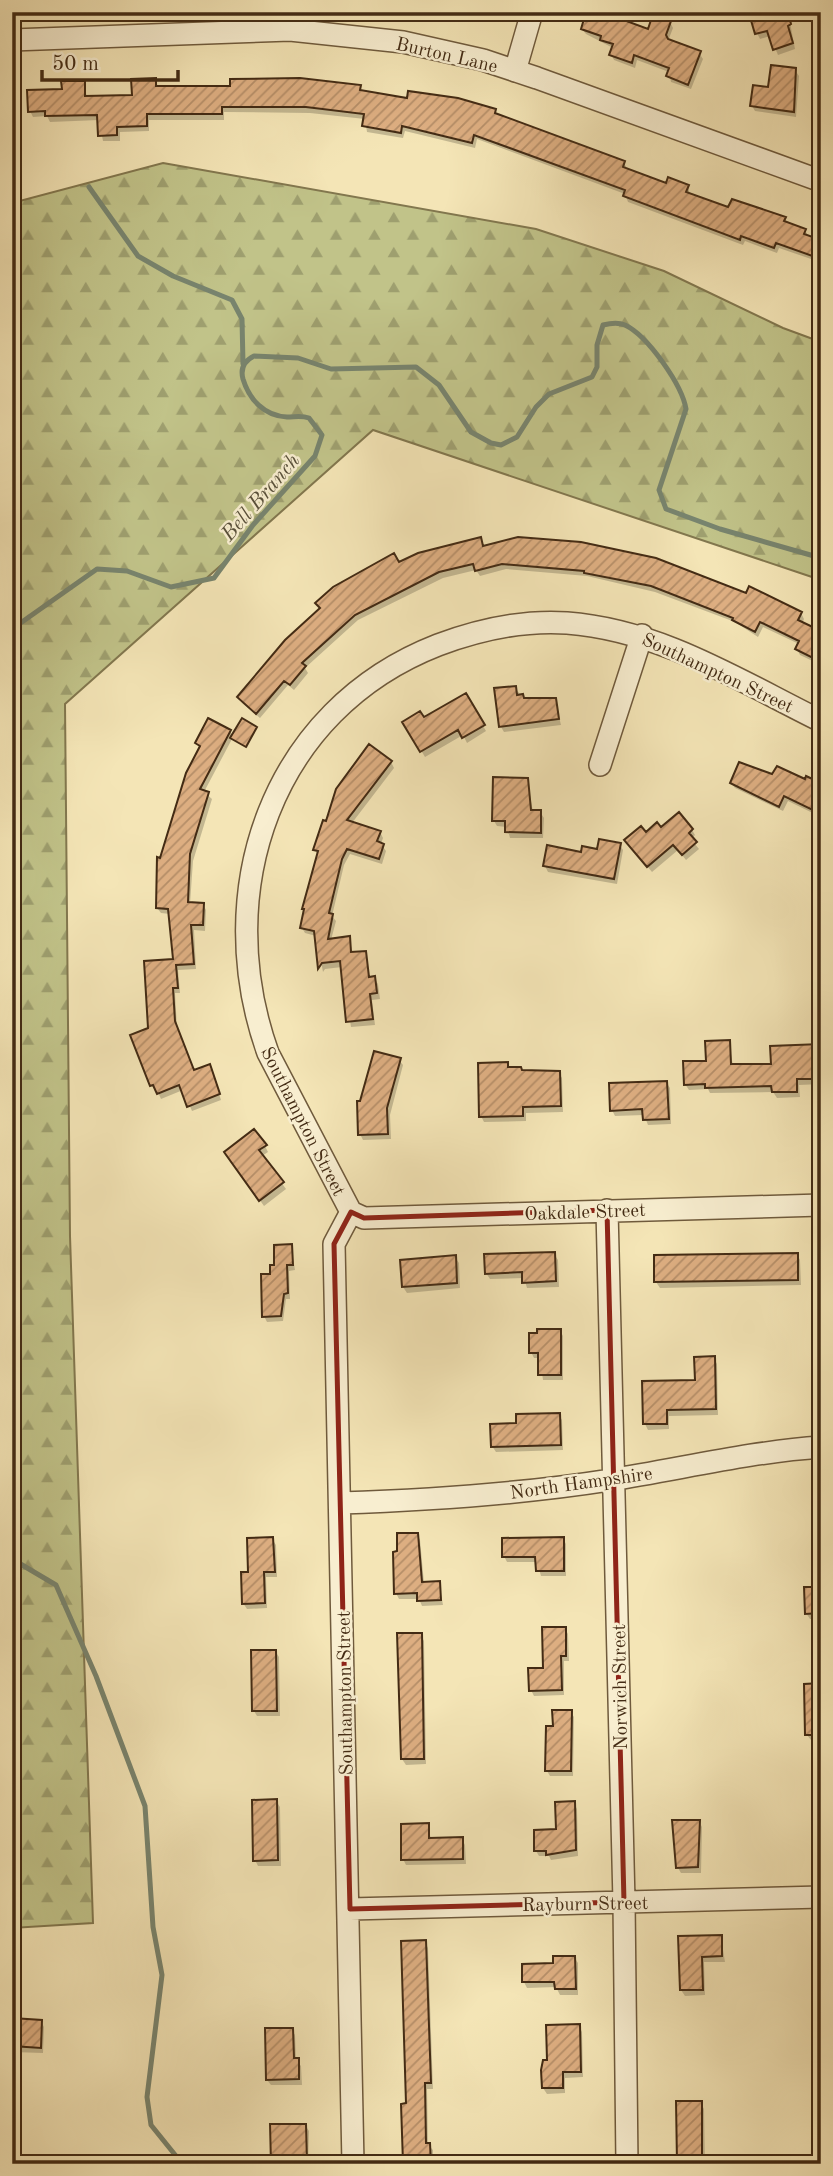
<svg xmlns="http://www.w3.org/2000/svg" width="833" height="2176" viewBox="0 0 833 2176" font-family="'Old Standard TT',serif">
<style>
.forest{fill:url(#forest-firs);stroke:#82774e;stroke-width:2}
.shadow{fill:#0003}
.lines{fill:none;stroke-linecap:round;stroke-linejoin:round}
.stream{stroke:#78846e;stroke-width:5}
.building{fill:url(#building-hatch);stroke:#432b14;stroke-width:2}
.minor-casing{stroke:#6f5a3c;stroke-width:24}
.minor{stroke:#f8eed0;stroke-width:21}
.marked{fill:none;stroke:#8f2418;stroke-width:5;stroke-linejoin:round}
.labels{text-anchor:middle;stroke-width:5;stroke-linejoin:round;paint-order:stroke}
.street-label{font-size:19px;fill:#432b14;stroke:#f8eed0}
.water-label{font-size:21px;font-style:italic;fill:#59503a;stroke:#f8eed0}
</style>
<defs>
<pattern id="forest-firs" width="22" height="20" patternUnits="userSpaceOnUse" patternTransform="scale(1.75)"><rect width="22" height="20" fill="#c1c389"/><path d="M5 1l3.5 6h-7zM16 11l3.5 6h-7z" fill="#9e9f6f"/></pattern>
<pattern id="building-hatch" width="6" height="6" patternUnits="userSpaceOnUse" patternTransform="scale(1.75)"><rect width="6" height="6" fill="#ddae81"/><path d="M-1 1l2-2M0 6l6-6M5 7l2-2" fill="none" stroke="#b58e68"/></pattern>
</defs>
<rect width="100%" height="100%" fill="#f4e5b6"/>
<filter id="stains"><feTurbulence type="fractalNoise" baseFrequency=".00286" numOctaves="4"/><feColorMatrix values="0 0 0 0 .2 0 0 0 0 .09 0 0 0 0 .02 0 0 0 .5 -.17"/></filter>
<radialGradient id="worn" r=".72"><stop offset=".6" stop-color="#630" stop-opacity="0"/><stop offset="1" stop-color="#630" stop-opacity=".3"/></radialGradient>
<path class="forest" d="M163 163 536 229 664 271 783 328 821 342V580L373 430 65 704 70 1236 93 1923 12 1928V203Z"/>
<path class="shadow" d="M467 12H487L486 17Z
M762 12H788L795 49 778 55 770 36 760 39 757 33Z
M670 22 673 28 668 41 699 53 703 59 691 89 671 82 669 72 637 60 635 68 614 60 611 54 613 48 586 34 582 29 649 31Z
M795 70 799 76 796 117 755 111 752 106Z
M155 80 158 86 360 87 362 92 495 111 498 116 624 162 627 170 667 185 688 186 690 195 729 210 768 212 805 230 808 236 821 242V272L816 270 814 260 779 248 777 253 745 241 743 245 628 202 625 194 477 139 475 148 405 131 403 138 367 132 365 119 310 113 224 112V120H149V131L120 132V141H103L99 120 50 122 47 116 33 117 30 111 84 83 87 98 133 97Z
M480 539 484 548 801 613 804 619 802 624 821 633V665L800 655 797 649 799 644 763 627 758 637 735 622 655 592 587 576 506 569 480 576 476 570 443 578 358 620 305 668 308 673 294 690 288 685 260 718 242 703 239 697 398 565Z
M515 688 525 700H555L561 725 504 732 501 727Z
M465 695 486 731 467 743 463 735 425 757 404 722 423 720Z
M256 729 247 748 232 739 204 792 212 799 193 861 190 904H203L206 910 205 931 194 930 196 969 178 970 180 993H175L177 1028 194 1072 210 1066 221 1100 192 1111 183 1090 161 1099 157 1090 155 1091 132 1036 150 1030 175 961 170 914 161 913 157 908 161 859 200 749 197 743 230 731 233 737Z
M391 762 394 768 352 823 380 832 383 838 381 844 386 851 382 864 350 854 344 865 332 916 336 921 331 940 349 938 353 954 365 953 370 978H374L378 984 380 999 372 1000 375 1025 351 1027 342 967 325 969 323 972 316 936 305 933 302 928 304 908 318 855 315 850 337 790Z
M773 777 821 785V817L788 801 783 811 735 788 731 783Z
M527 779 533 812H540L544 818 543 838H510L507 827 497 826 494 821Z
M661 830H692L695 835 691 839 699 849 686 860 678 850 652 872 630 846 646 834Z
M620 845 623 850 617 884 548 872 545 866Z
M729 1042 733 1066H773L821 1046V1084L799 1085 800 1097 777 1098 773 1092 710 1093 708 1089 689 1090 685 1084Z
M399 1060 403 1065 390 1115 391 1139 363 1140 360 1134 362 1103Z
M507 1063 510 1069 522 1072 559 1073 562 1078 563 1112 526 1113V1121L484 1122 481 1116Z
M666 1082 670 1088 671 1124 648 1125 644 1115 615 1116 612 1110Z
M265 1146 268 1152 262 1156 286 1189 264 1206 230 1158Z
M291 1246 295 1270 289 1271 290 1299H286L283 1321 267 1322 264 1316 276 1266Z
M554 1254 558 1260 559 1287 527 1288 524 1278 490 1279 486 1273Z
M797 1254 800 1260 801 1285 660 1288 656 1282Z
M455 1257 459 1263 460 1288 407 1293 403 1287Z
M560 1330 563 1336V1380H543L540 1358H534L531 1352Z
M714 1358 717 1364 718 1415 669 1416V1429L648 1430 645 1424 697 1382Z
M559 1415 562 1420 563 1450 496 1452 492 1446 518 1425Z
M417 1534 420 1540 424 1583H439L443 1605 422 1606 419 1599H399L396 1593Z
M563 1538 566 1544V1576H541L537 1562H507L504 1556Z
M272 1539 276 1545 277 1577H266L267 1608 247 1609 243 1603 250 1574Z
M821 1589V1619H810L806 1613Z
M565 1628 568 1634 569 1661H564V1695L534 1696 531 1690Z
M421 1635 424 1641 426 1764 406 1765 402 1759Z
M275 1651 279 1657 280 1716H257L254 1711Z
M821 1685V1740H811L807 1735Z
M571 1712 574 1717 573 1776H550L547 1771 555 1727Z
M276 1801 280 1807 281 1866H258L255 1860Z
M574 1803 577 1809 578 1856 551 1860 549 1856H539L536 1851 557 1831Z
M699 1821 702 1827 701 1873H681L678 1868Z
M428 1825 431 1840 462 1839 465 1845 466 1864 406 1865 403 1859Z
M721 1937 725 1962H704L705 1995 685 1996 681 1990 680 1938Z
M425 1942 428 1948 433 2089H427L428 2145 433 2150V2164H405L408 2105Z
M574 1957 578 1963V1995H560L556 1987 527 1988 524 1982Z
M12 2017 41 2021 44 2027 43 2053 12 2052Z
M579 2026 582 2032 583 2077 565 2078V2093L547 2094 543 2088 549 2062Z
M292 2030 295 2035 296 2060 301 2066 302 2085H271L267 2080Z
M701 2103 704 2109 705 2164H680Z
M305 2125 309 2131 308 2164H273Z"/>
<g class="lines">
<path class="stream" d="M89 187 138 256 173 276 232 300 242 319 243 364
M12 629 97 569 127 571 171 587 214 578 253 525 315 456 322 435 309 418C301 415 295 417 287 417 264 416 249 399 243 379 240 368 244 361 254 356L298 358 331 369 416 367 439 385 471 432 491 443 501 445 517 437 536 407 549 394 592 377 597 367V345L603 325C611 323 618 322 625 325 648 336 682 385 686 409L659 490 666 509 720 529 821 558
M12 1559 56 1585 96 1676 145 1806 153 1927 162 1975 147 2097 151 2125 176 2156 172 2164"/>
</g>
<path class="building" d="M586 12H602L648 29 653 14 671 21 666 35 668 39 701 51 688 85 666 76 669 68 634 55 632 63 609 55 613 44 600 40 601 36 581 29Z
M767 12H788L791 24 788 26 793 43 773 50 767 31 755 34 750 17Z
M771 65 796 68 794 112 750 106 753 85 768 87Z
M156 78V86H230V79L300 78 361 85 360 90 407 98 408 91 458 98 496 109 495 113 625 161 623 167 666 183 668 177 689 185 686 192 728 207 732 199 786 217 784 221 806 229 804 234 821 240V259L776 243 774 248 741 236 740 240 623 196 625 190 474 135 472 143 402 126 401 133 362 126 364 114 306 107H222V114H147V126L117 127V135L98 136 97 115 45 116V111L28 112 27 90 62 89 61 81H85V96L132 95 131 79Z
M481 537 483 546 518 537 581 542 656 558 746 593 749 586 802 612 798 620 821 631V662L795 649 799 641 760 622 755 632 732 620 733 618 651 586 584 573V571L502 564 475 571 473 564 439 572 355 615 302 663 306 666 290 685 284 681 256 714 237 697 285 640 320 608 315 603 333 587 394 553 399 562 418 553Z
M516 686 517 695 523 694 524 698H556L559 719 499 727 494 688Z
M466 693 485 725 462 738 458 730 420 752 402 722 420 711 424 717Z
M208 718 231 730 200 789 209 792 190 854 188 902 204 903 203 925H191L194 964 176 965 178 988H173L175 1021 194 1070 210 1064 220 1094 187 1107 179 1085 157 1094 153 1085 150 1086 130 1035 148 1028 144 961 173 959 168 909 156 908 157 857 160 858 186 773 200 746 195 743Z
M242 718 257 727 246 747 230 738Z
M369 744 392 761 347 820 381 831 377 841 384 844 379 859 347 849 342 859 329 913 333 914 328 939 350 936 351 952 366 951 369 977 375 976 377 993 370 994 373 1019 346 1022 340 961 322 963 318 969 314 931 300 928 304 909H302L318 851 313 850 323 820 326 821 336 789Z
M739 762 772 774 777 766 805 779 806 776 821 783V814L784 796 779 807 730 783Z
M493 777 528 778 531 810H541V833L505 832V821H492Z
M679 812 693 829 689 833 697 842 682 855 673 845 647 867 624 840 641 826 646 832 657 822 661 827Z
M599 839 621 843 614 879 543 866 547 845 581 852 582 846 597 849Z
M730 1040 731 1064H771L770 1046 821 1044V1079H797V1092H772L771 1086 705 1088V1084L684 1085 683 1061H706L705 1041Z
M374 1051 401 1058 387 1108 388 1134 358 1135 357 1101H360Z
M508 1062V1067H521L522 1070 560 1071 561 1106 523 1107V1116L479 1117 478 1063Z
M667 1081 669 1119 643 1120 642 1109 610 1111 609 1083Z
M254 1129 267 1145 259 1150 284 1182 259 1201 224 1152Z
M292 1244 293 1265H287L288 1293 284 1294 281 1316 262 1317 261 1274H270V1265H274V1245Z
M555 1252 556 1281 522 1283V1272L485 1274 484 1254Z
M798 1253V1280L654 1282V1255Z
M456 1255 457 1283 402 1287 400 1260Z
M537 1329H561V1375H538V1353H529V1333H537Z
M715 1356 716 1409 667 1410V1424H643L642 1381 695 1380 694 1357Z
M560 1413 561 1445 491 1447 490 1424 516 1423V1414Z
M397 1533H418L422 1582 440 1581 441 1600 417 1601V1593L394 1594 393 1552 397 1551Z
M273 1537 275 1572H264L265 1603 242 1604 241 1572H248L247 1538Z
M564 1537V1571H536L535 1557H502V1538Z
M804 1587H821V1613L805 1614Z
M542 1627H566V1656H561L562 1690 529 1691 528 1668H543Z
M397 1633H422L424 1759H401Z
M251 1650H276L277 1711H252Z
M821 1683V1735H805L804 1684Z
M552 1710H572L571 1771H545L546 1726H553Z
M277 1799 278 1860 253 1861 252 1800Z
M575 1801 576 1850 546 1855V1851H534V1830L556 1829 555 1802Z
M672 1820H700L698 1867 676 1868Z
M429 1823V1838L463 1837V1859L401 1860V1824Z
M722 1935V1956L702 1957 703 1990H680L678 1936Z
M426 1940 431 2083H425L426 2143H430L431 2164H410L403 2163 401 2104 406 2103 401 1941Z
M553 1956H575L576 1989H555L554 1982H522V1964L553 1963Z
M12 2018 42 2020 41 2048 12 2046Z
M580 2024 581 2072H563V2088H542L541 2070 543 2060H547L546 2025Z
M265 2028H293L294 2058H299V2079L266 2080Z
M676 2101H702V2162L677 2163Z
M270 2124H306L307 2162 271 2164Z"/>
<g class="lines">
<defs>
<path id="minor" d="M12 40 290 30 403 42 483 60 537 78 821 181
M515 71 532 12
M600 765 642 635
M607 1210 624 1902 627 2164
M351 1212 364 1218 821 1205
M340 1503C430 1500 521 1494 610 1480 681 1469 749 1452 821 1447
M350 1909 821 1897
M353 2164 334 1244 351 1212 268 1053C210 891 271 710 438 645 478 630 523 620 567 623 660 630 738 680 821 721"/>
</defs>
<use href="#minor" class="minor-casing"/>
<use href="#minor" class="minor"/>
</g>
<path class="marked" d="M607 1210 624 1902 350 1909 334 1244 351 1212 364 1218Z"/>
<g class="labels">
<g class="street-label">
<text transform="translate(447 54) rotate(13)" y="7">Burton Lane</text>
<text transform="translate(718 672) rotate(25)" y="7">Southampton Street</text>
<text transform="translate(304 1121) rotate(63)" y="7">Southampton Street</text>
<text transform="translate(585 1211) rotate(-2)" y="7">Oakdale Street</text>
<text transform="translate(581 1482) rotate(-8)" y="7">North Hampshire</text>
<text transform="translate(619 1687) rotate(-91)" y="7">Norwich Street</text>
<text transform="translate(344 1693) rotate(-91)" y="7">Southampton Street</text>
<text transform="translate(585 1903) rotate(-1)" y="7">Rayburn Street</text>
</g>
<g class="water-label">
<text transform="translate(260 497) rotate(-49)" y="7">Bell Branch</text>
</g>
</g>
<rect width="833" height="2176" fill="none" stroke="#f4e5b6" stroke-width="42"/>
<rect x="14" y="14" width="805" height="2148" fill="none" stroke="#432b14" stroke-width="3.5"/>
<rect x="21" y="21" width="791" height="2134" fill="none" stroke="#432b14" stroke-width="2"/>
<path d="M42 70v10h136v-10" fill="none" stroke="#432b14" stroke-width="3.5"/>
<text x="52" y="70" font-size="21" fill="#432b14" stroke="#f8eed0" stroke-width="5" paint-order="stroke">50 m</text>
<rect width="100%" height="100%" filter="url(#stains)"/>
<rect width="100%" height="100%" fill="url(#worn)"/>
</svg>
